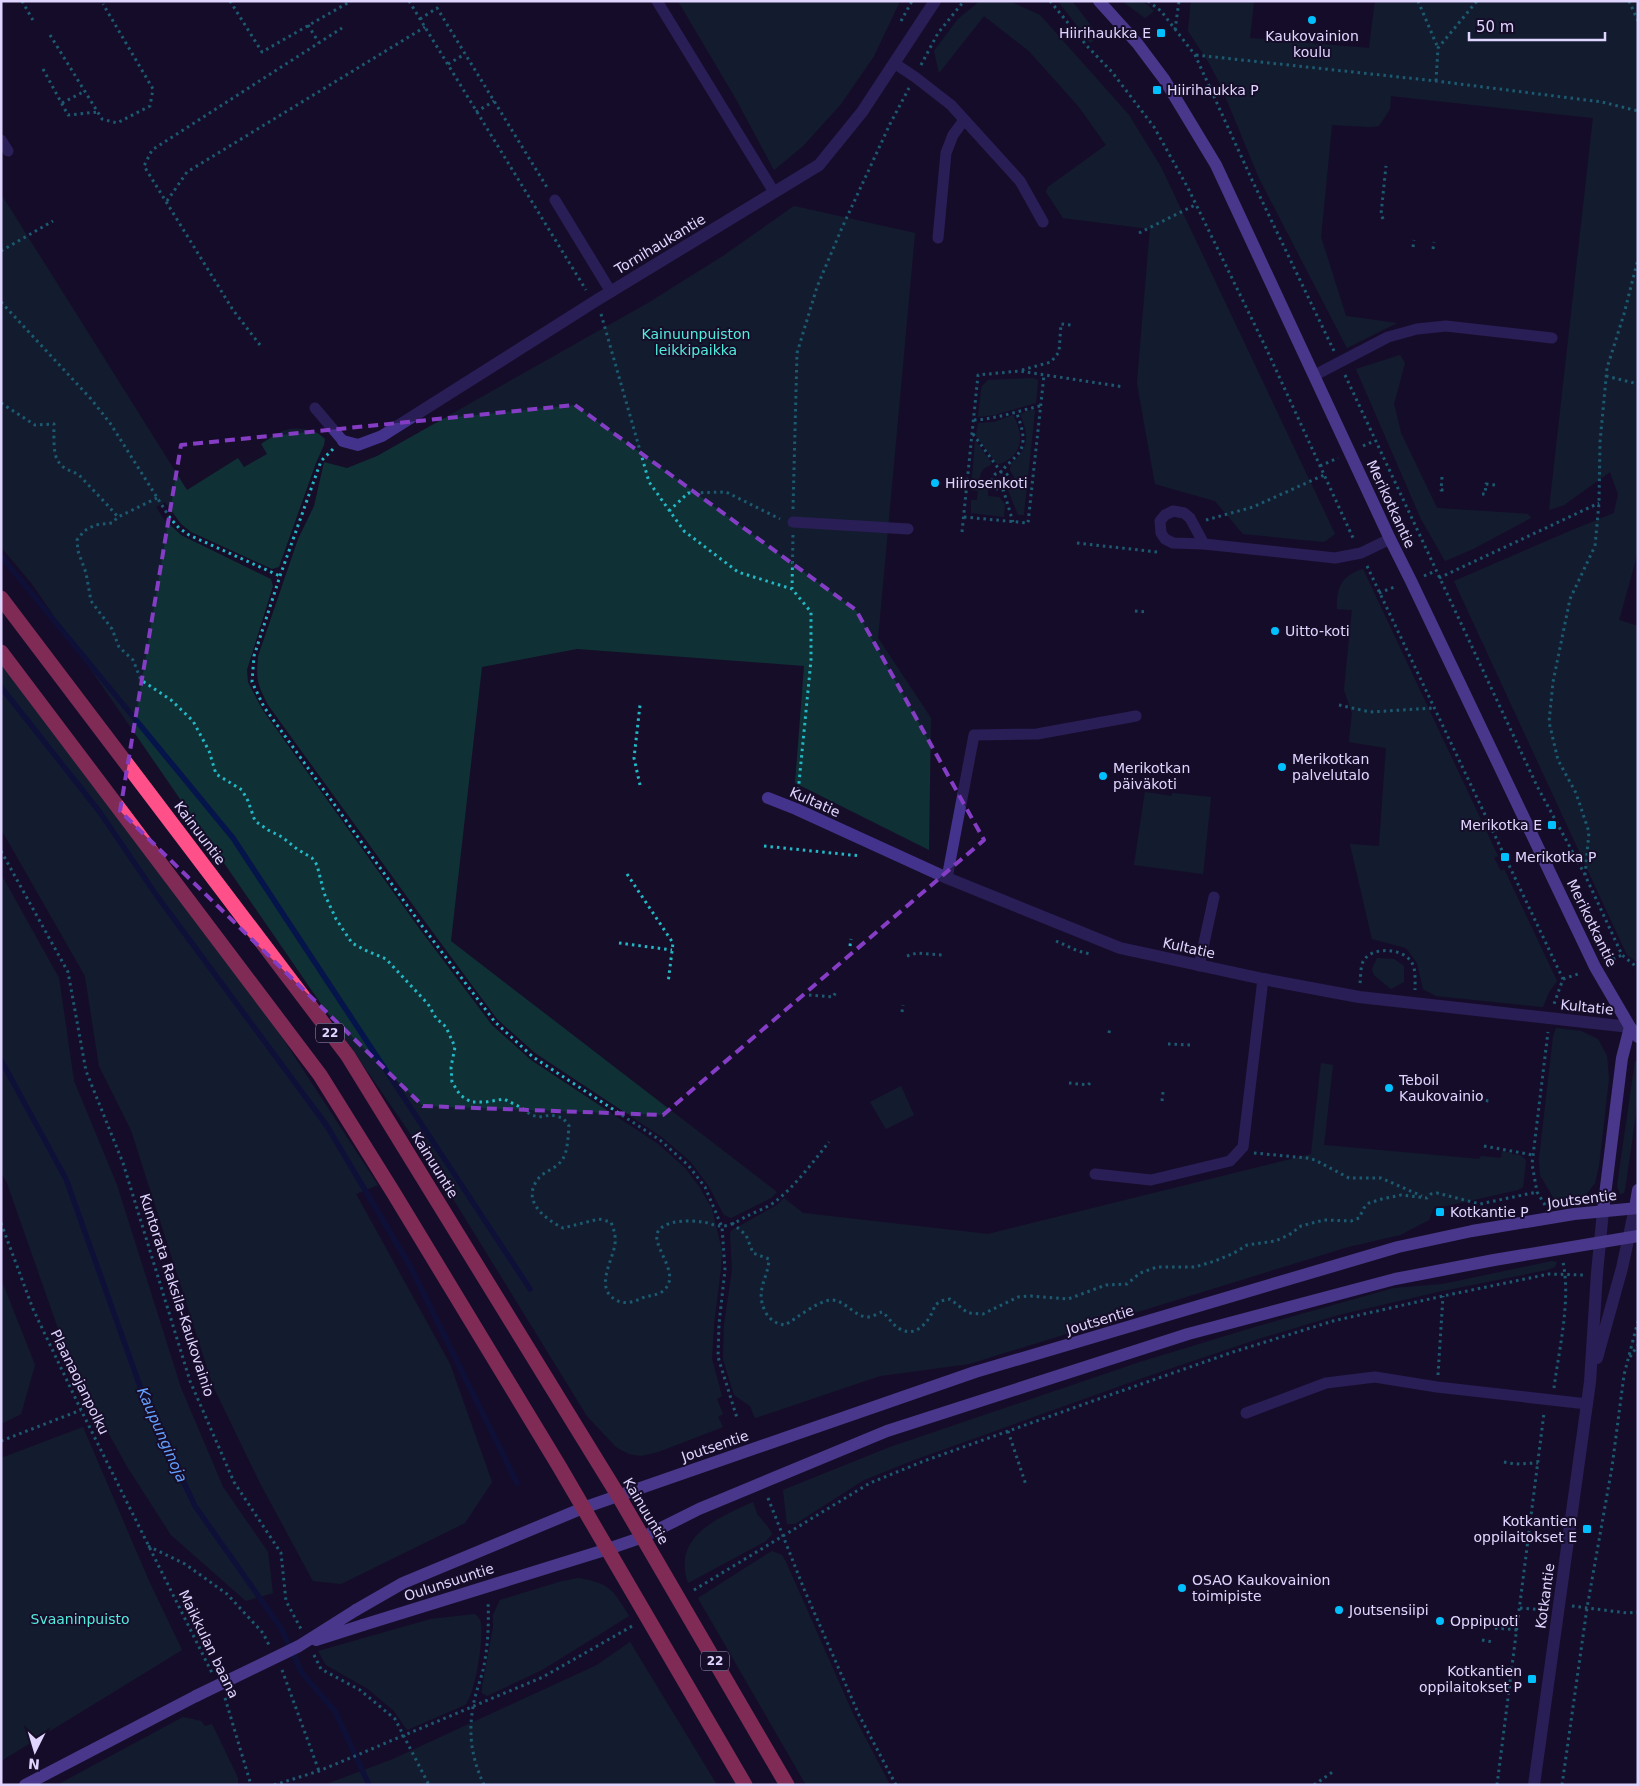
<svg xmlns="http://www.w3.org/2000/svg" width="1639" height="1786" viewBox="0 0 1639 1786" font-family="'DejaVu Sans',sans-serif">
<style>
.green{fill:#0f3034}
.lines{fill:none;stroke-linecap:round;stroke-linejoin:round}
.stream{stroke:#05144b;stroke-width:5.5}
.path{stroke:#22b8c6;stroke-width:3;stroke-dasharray:2.5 4;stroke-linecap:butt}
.lane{stroke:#44338d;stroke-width:11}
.street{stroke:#44338d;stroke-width:12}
.secondary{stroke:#856cff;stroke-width:12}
.highway{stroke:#ff508a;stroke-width:15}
.secondary-bridge{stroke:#856cff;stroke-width:12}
.marked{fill:none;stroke:#853dc5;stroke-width:4;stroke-dasharray:10 6;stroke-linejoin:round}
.poi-dot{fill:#01c0ff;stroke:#160d29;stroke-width:2}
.labels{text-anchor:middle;stroke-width:4;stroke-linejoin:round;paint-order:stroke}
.shield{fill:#160d29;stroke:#a399bf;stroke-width:1}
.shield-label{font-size:12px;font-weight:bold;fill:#e0d5ff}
.poi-label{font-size:14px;fill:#e0d5ff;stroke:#160d29;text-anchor:start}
.street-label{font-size:14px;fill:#e0d5ff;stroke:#160d29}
.park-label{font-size:14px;fill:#54ecdd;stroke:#160d29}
.water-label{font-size:15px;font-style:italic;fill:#63a0ff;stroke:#160d29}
</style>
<rect width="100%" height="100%" fill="#160d29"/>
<path class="green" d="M678 1H900L874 56 841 104 803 146 774 170 736 99Z
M980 1H1009L1040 15 1129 115 1161 167 1335 534 1324 542 1243 534 1215 501 1155 484 1137 383 1150 229 1063 218 1046 192 1048 187 1106 145 1079 107 1029 51 984 16 939 73 934 51 958 19Z
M1058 1H1072L1099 36 1090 43Z
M1122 1H1143L1154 11 1145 18Z
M1191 1H1254L1250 38 1369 48 1375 1H1638V552L1619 620 1638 626V963L1627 955 1454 581 1570 531 1614 513 1618 494 1610 472 1564 505 1549 510 1593 118 1391 96 1390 109 1379 126 1371 127 1332 125 1321 237 1346 316 1397 323 1347 348 1259 178 1221 86 1209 63 1188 31Z
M1 194 187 490 238 458 244 467 267 454 261 444C278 433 287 425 308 430 315 431 320 434 325 439L324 445 316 463 279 567 272 569 191 532 181 524 165 502 156 507 163 518 181 535 271 579 273 586 247 670 248 682 262 709 419 928 492 1025 531 1060 658 1144 685 1168 700 1188 712 1209 722 1251 721 1268 714 1324 712 1359 722 1396 717 1399 723 1414 718 1417 723 1427 658 1452 641 1456 629 1454 616 1447 587 1416 436 1171 32 584 1 547Z
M794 206 915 233 878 638 931 718 929 850 795 783 804 666 577 649 482 667 451 941 777 1192 771 1198 731 1218 724 1215 708 1185 691 1162 662 1137 535 1053 497 1019 426 923 268 705C257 683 256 681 258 656L298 539 314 506 324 462 347 468 377 456 648 303 723 256Z
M1400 355 1405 363 1394 404 1401 433 1437 508 1528 514 1531 518 1473 549 1445 561 1421 519 1356 369Z
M1033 378 1038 380V382L1036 403 994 415 978 417 981 390 982 386 988 380Z
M1033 409 1035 411 1024 513V515H1018L1008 490 1013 484 1014 477 1010 470 1011 463C1030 448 1029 435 1020 414Z
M1013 415C1024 435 1024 455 999 464L996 463 976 436 978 423 994 422Z
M975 440 991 462V465C983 468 979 472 980 481L985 488 988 490V496L999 497 1005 504 1004 517 971 513V500H977L978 491 971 490Z
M1363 569 1498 856 1494 858 1501 871 1504 869 1557 981 1549 992 1543 1007 1436 996 1423 989 1417 963 1406 948 1372 939 1350 844 1379 846 1386 748 1349 742 1352 713 1344 690 1352 610 1337 609C1337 587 1341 576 1363 569Z
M1 662 272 1022 378 1185 356 1194 450 1364 492 1482 465 1523 341 1584 313 1581 260 1483 213 1386 131 1130 99 1066 85 976 1 829Z
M1145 792 1172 796V793L1211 797 1203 874 1134 865Z
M1 874 59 978 74 1081 117 1185 181 1388 223 1487 268 1552 273 1593 246 1601 171 1535 128 1468 72 1368 7 1183 1 1172Z
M1377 958 1394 959 1404 966V982L1391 989 1374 975 1372 969Z
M1556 1028 1581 1031 1598 1039 1607 1056 1609 1079 1599 1165 1595 1183 1585 1196 1557 1204 1540 1175 1539 1159 1553 1037Z
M1635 1061H1638V1100L1625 1189 1624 1193 1620 1194 1617 1186Z
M1321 1063 1333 1065 1324 1145 1479 1159 1481 1156 1501 1158 1502 1151 1512 1153V1154L1520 1155 1526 1160 1523 1187 1518 1190 1433 1209 1429 1220 1400 1235 1348 1247 969 1364 880 1376 755 1418 750 1406 734 1395 723 1359 724 1325 732 1270 730 1233 732 1230 777 1205 784 1198 803 1213 988 1234 1311 1154Z
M901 1086 914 1115 886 1129 870 1102Z
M1552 1261 1557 1262 1555 1267 1547 1270 1442 1291 1338 1315 1258 1339 1145 1377 914 1460 864 1480 795 1524H787L783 1490 890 1447 1140 1362 1255 1327 1394 1288 1443 1284Z
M1 1279 35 1365 21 1414 1 1424Z
M83 1427 149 1581 182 1650 1 1761V1458Z
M753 1502 757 1514 768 1527 772 1534 766 1541 688 1583C672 1536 718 1518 753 1502Z
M772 1551 782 1555 786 1562 854 1716 890 1785H806L698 1598Z
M578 1578C610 1583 613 1590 629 1616L542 1670 487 1696 482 1693V1687L493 1628V1615L500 1600 559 1582Z
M475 1614C476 1615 480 1619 480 1620 485 1633 475 1696 465 1705L407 1730 394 1711 368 1689 326 1665 318 1651 431 1619Z
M630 1642 717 1785H324L393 1759 597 1665Z
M183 1717 201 1721 205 1726 212 1724 238 1778V1785H57Z"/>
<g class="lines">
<path class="stream" d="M1 556 233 838 530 1289
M1 687 99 811 157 896 327 1126 410 1266 517 1483
M1 1060 66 1179 146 1403 195 1506 281 1628 302 1673 335 1711 369 1785"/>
<path class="path" d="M22 1 34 22
M230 1 262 52 351 1
M409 1 586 290
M1050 1 1087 46 1112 72 1154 127 1188 188 1266 348 1354 540
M1148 1 1161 11 1195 55 1252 180 1334 351
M1418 1 1438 48
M1629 1 1638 21
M420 19 437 8 548 189
M901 21 912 1
M308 25 319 43
M1175 30 1179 1
M50 35 102 119 117 123 150 106 153 89 103 4
M1196 55 1436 81 1602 102 1638 111
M448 64 465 54
M921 65 938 33 964 1
M43 69 68 115 98 112
M1436 81 1438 48 1477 1
M62 103 85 91
M476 112 494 101
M167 201 187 172 425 27
M1383 219 1381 214 1386 166
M1139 233 1197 204
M1413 247 1414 240
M1433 249 1434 242
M1 251 53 221
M1 302 91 399 110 423 170 518 179 528 189 535 280 576
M601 314 649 482 684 531 738 572 792 589
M260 345 233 310 144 166 152 150 342 28
M1022 370 1051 362 1059 352 1061 324 1071 325
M1345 375 1537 786 1585 875 1622 955 1638 968
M1606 376 1638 384
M1 403 35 425 54 424C54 432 53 452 57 459 63 472 75 470 81 477 93 490 106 503 118 517
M974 420C996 419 1018 411 1040 406
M973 434 1001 472C1006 465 1013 460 1018 454 1028 442 1021 425 1016 411
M1363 446 1374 441
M333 449 321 461 280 576 254 656 252 682 264 707 422 926 495 1022 533 1057 660 1140 688 1165 705 1187 722 1227 725 1270 719 1324 718 1357 737 1418
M1320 466 1338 458
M992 481a9 9 0 1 1 18 0a9 9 0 1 1-18 0Z
M1442 477 1441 490H1447
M1003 489 1013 522
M1482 494H1485L1486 484 1496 485
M157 498 118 517 112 523 95 525 84 531 77 540 78 551 86 573 91 601 112 629 119 647 133 660 141 680 171 700 193 721 209 751 216 774 242 790 248 801 255 821 268 830 282 837 297 849 312 858 317 865 324 893 336 919 352 943 365 950 386 959 428 1004 436 1018 446 1027 455 1047 451 1067 452 1082 460 1095 471 1102H486L504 1099 522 1108 531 1115 539 1117 551 1115 563 1118 569 1126C568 1136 568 1152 562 1160 556 1169 544 1171 538 1179 521 1201 545 1219 563 1228L599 1219 611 1222C614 1230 616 1236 615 1244 613 1260 594 1288 616 1300 624 1305 634 1302 642 1298 649 1295 657 1296 663 1291 685 1273 644 1241 661 1228 671 1220 690 1220 702 1222 708 1222 714 1226 720 1226 728 1227 739 1221 745 1217 755 1212 767 1208 776 1201 796 1185 813 1162 829 1142
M793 509 797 353 817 287 841 230 890 124 909 88
M669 511 688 493 726 492 780 519
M964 517 1028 523 1044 375
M1206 520 1253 507 1324 475
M962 532 978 375 1019 371 1124 387
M793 535 792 589 811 612V660L798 793
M1077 543 1157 552
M1367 566 1563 979 1554 1004
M1424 576 1435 571
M1439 578 1599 503
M1379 593 1397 586
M1135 611 1148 612
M1339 705 1370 712 1434 708
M640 785 634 758 640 705
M764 846 861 856
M1 851 68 972 86 1071 123 1163 190 1381 234 1482 281 1553 286 1601 301 1629
M627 874 673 943 668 983
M1585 875 1589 832 1576 793 1558 760 1549 722 1553 682 1570 599 1595 546 1599 503 1600 442 1607 368 1624 314 1638 259
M1056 941 1078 951 1090 954
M619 943 672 950
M850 946 851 939
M907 956 917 953 943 955
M1607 962 1622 955
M1563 979 1581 973
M1360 983C1361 976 1360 966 1364 960 1373 946 1404 948 1412 963 1416 970 1415 981 1415 990
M809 995 833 997 836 992
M902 1012 903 1005
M1109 1033 1110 1027
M1168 1044 1192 1045
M1069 1083 1088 1085 1092 1081
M1473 1099 1489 1101
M1162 1101 1163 1092
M1484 1146 1533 1155
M1254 1153 1307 1158 1315 1160 1349 1178H1381L1422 1196
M1545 1205 1537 1192 1532 1164 1548 1032
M1 1223 33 1309 81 1410 212 1673
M732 1223 746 1235 753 1253 769 1259C768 1280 754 1290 766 1313 771 1321 777 1324 785 1325 797 1318 820 1299 833 1300 847 1302 855 1317 868 1317 873 1317 878 1313 882 1312 889 1317 893 1326 900 1329 917 1339 931 1319 935 1305L941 1301 950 1299 968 1313 983 1314 1018 1297 1031 1296 1068 1299 1106 1285 1127 1284 1140 1273 1157 1267H1195L1215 1261 1234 1253 1247 1245 1275 1241 1289 1235 1301 1226 1324 1220 1351 1221 1359 1218 1364 1208 1369 1203 1382 1199 1401 1195 1427 1198 1431 1194 1437 1193 1480 1204 1537 1192
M1630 1357 1638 1345
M1438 1375 1443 1296
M1554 1388C1559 1349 1571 1301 1563 1262
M1008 1431 1026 1485
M1 1441 81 1410
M1504 1462 1515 1464 1538 1463
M768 1498 804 1589 859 1715 896 1785
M148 1546 185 1564 227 1594 263 1633 269 1645
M694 1590 870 1483 924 1461 1107 1396 1233 1352 1333 1321 1443 1296 1549 1274 1583 1275
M1572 1606 1627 1613 1638 1612
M1520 1608 1545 1610
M1495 1628 1518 1630
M1482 1640 1493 1642
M314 1655 321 1669 360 1690 395 1719 429 1785
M282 1670 319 1771
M225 1698 251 1785
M274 1785 319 1771 543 1677 634 1625
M484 1785C472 1759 468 1735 473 1707 475 1694 480 1682 483 1670 488 1648 489 1623 488 1601
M1314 1785 1334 1771
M1497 1785 1544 1413
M1562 1785 1587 1608 1612 1467 1624 1375 1638 1321"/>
<path class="lane" d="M657 1 774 192
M894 63 915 77 951 105 1020 181 1043 222
M1 140 8 151
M555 200 611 292
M938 238 946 153 953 135 964 120
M1315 375 1388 337 1417 329 1446 326 1552 338
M315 408 343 441
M793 522 908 529
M1204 544 1190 518 1184 513 1173 511 1165 515 1160 521 1161 533 1165 539 1173 543 1204 544 1335 558 1361 553 1390 539
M947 878 974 735 1037 734 1136 716
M1199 966 1214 897
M1095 1174 1151 1180 1230 1161 1243 1147 1263 979
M1246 1413 1326 1383 1375 1377 1437 1387 1587 1404"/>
<path class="street" d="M343 441 358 445 382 436 597 300 819 165 862 112 935 1
M768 798 796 809 947 878 1120 948 1263 979 1359 997 1630 1027
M1597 1358 1622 1268 1635 1208
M1534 1785 1590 1382 1597 1273 1603 1211"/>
<path class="secondary" d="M1099 1 1137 43 1164 79 1216 165 1390 539 1411 581 1595 967 1630 1027 1638 1037
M1635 1208 1638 1190
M1603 1211 1622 1058 1630 1027
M356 1610 403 1583 583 1508 975 1372 1398 1247 1472 1231 1574 1214 1638 1208
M363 1625 608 1549 643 1537 699 1509 887 1431 1188 1334 1395 1279 1494 1260 1638 1236
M25 1785 196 1696"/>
<path class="highway" d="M1 598 348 1056 618 1495 787 1785
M1 652 320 1075 393 1192 559 1466 745 1785"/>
<path class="secondary-bridge" d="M316 1640 363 1625
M196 1696 299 1646 356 1610"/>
</g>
<path d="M0 0H1639V1786H0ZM575 405 856 610 984 840 663 1115 423 1106 120 811 181 445Z" fill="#160d29" fill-opacity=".55" fill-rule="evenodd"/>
<path class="marked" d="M575 405 856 610 984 840 663 1115 423 1106 120 811 181 445Z"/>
<g class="poi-dot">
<circle cx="1312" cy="20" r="5"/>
<rect x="1156" y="28" width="10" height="10" rx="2.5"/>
<rect x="1152" y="85" width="10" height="10" rx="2.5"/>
<circle cx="935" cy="483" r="5"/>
<circle cx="1275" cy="631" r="5"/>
<circle cx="1282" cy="767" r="5"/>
<circle cx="1103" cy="776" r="5"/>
<rect x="1547" y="820" width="10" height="10" rx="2.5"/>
<rect x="1500" y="852" width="10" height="10" rx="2.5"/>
<circle cx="1389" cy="1088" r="5"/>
<rect x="1435" y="1207" width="10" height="10" rx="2.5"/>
<rect x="1582" y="1524" width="10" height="10" rx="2.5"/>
<circle cx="1182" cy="1588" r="5"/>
<circle cx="1339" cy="1610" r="5"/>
<circle cx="1440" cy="1621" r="5"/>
<rect x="1527" y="1674" width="10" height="10" rx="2.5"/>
</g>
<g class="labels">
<g class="shield">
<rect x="316" y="1023.5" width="28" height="19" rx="4"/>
<rect x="701" y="1651.5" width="28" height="19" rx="4"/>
</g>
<g class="shield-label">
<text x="330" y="1037">22</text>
<text x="715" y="1665">22</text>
</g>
<g class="poi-label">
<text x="1151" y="38" text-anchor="end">Hiirihaukka E</text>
<text x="1312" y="41" text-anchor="middle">Kaukovainion<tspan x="1312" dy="16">koulu</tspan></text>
<text x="1167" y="95">Hiirihaukka P</text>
<text x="945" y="488">Hiirosenkoti</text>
<text x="1285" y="636">Uitto-koti</text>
<text x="1292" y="764">Merikotkan<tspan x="1292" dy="16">palvelutalo</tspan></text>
<text x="1113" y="773">Merikotkan<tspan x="1113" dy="16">päiväkoti</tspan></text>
<text x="1542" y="830" text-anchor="end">Merikotka E</text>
<text x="1515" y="862">Merikotka P</text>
<text x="1399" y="1085">Teboil<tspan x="1399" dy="16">Kaukovainio</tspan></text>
<text x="1450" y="1217">Kotkantie P</text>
<text x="1577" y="1526" text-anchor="end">Kotkantien<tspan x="1577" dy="16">oppilaitokset E</tspan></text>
<text x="1192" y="1585">OSAO Kaukovainion<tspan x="1192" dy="16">toimipiste</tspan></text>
<text x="1349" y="1615">Joutsensiipi</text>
<text x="1450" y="1626">Oppipuoti</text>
<text x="1522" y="1676" text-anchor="end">Kotkantien<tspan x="1522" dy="16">oppilaitokset P</tspan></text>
</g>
<g class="street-label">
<text transform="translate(660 244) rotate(-31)" y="5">Tornihaukantie</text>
<text transform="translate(1391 504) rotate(65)" y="5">Merikotkantie</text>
<text transform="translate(815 802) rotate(24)" y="5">Kultatie</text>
<text transform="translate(200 833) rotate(53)" y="5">Kainuuntie</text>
<text transform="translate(1592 923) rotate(64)" y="5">Merikotkantie</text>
<text transform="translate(1189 948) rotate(12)" y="5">Kultatie</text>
<text transform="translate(1587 1007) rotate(6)" y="5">Kultatie</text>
<text transform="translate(435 1165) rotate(58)" y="5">Kainuuntie</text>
<text transform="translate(1582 1199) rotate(-7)" y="5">Joutsentie</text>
<text transform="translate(177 1295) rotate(72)" y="5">Kuntorata Raksila-Kaukovainio</text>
<text transform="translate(1100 1320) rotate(-17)" y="5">Joutsentie</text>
<text transform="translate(80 1382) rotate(64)" y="5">Plaanaojanpolku</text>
<text transform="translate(715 1446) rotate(-19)" y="5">Joutsentie</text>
<text transform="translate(646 1511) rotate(59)" y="5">Kainuuntie</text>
<text transform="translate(449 1582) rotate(-18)" y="5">Oulunsuuntie</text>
<text transform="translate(1545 1596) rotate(-82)" y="5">Kotkantie</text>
<text transform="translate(209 1644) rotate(64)" y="5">Maikkulan baana</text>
</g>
<g class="park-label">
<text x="696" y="339">Kainuunpuiston<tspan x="696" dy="16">leikkipaikka</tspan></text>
<text x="80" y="1624">Svaaninpuisto</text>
</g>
<g class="water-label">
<text transform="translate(162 1435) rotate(66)" y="5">Kaupunginoja</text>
</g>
</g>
<rect width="1639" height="1786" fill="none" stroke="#e0d5ff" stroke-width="5"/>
<g transform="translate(35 1751) rotate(185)" stroke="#160d29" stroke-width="4" paint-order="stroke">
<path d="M0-4L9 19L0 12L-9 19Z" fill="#e0d5ff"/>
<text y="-8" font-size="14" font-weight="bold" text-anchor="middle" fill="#e0d5ff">N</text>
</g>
<path d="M1469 32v8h136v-8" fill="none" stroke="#e0d5ff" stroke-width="2.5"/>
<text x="1476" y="32" font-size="15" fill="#e0d5ff" stroke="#160d29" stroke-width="4" paint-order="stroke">50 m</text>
</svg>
